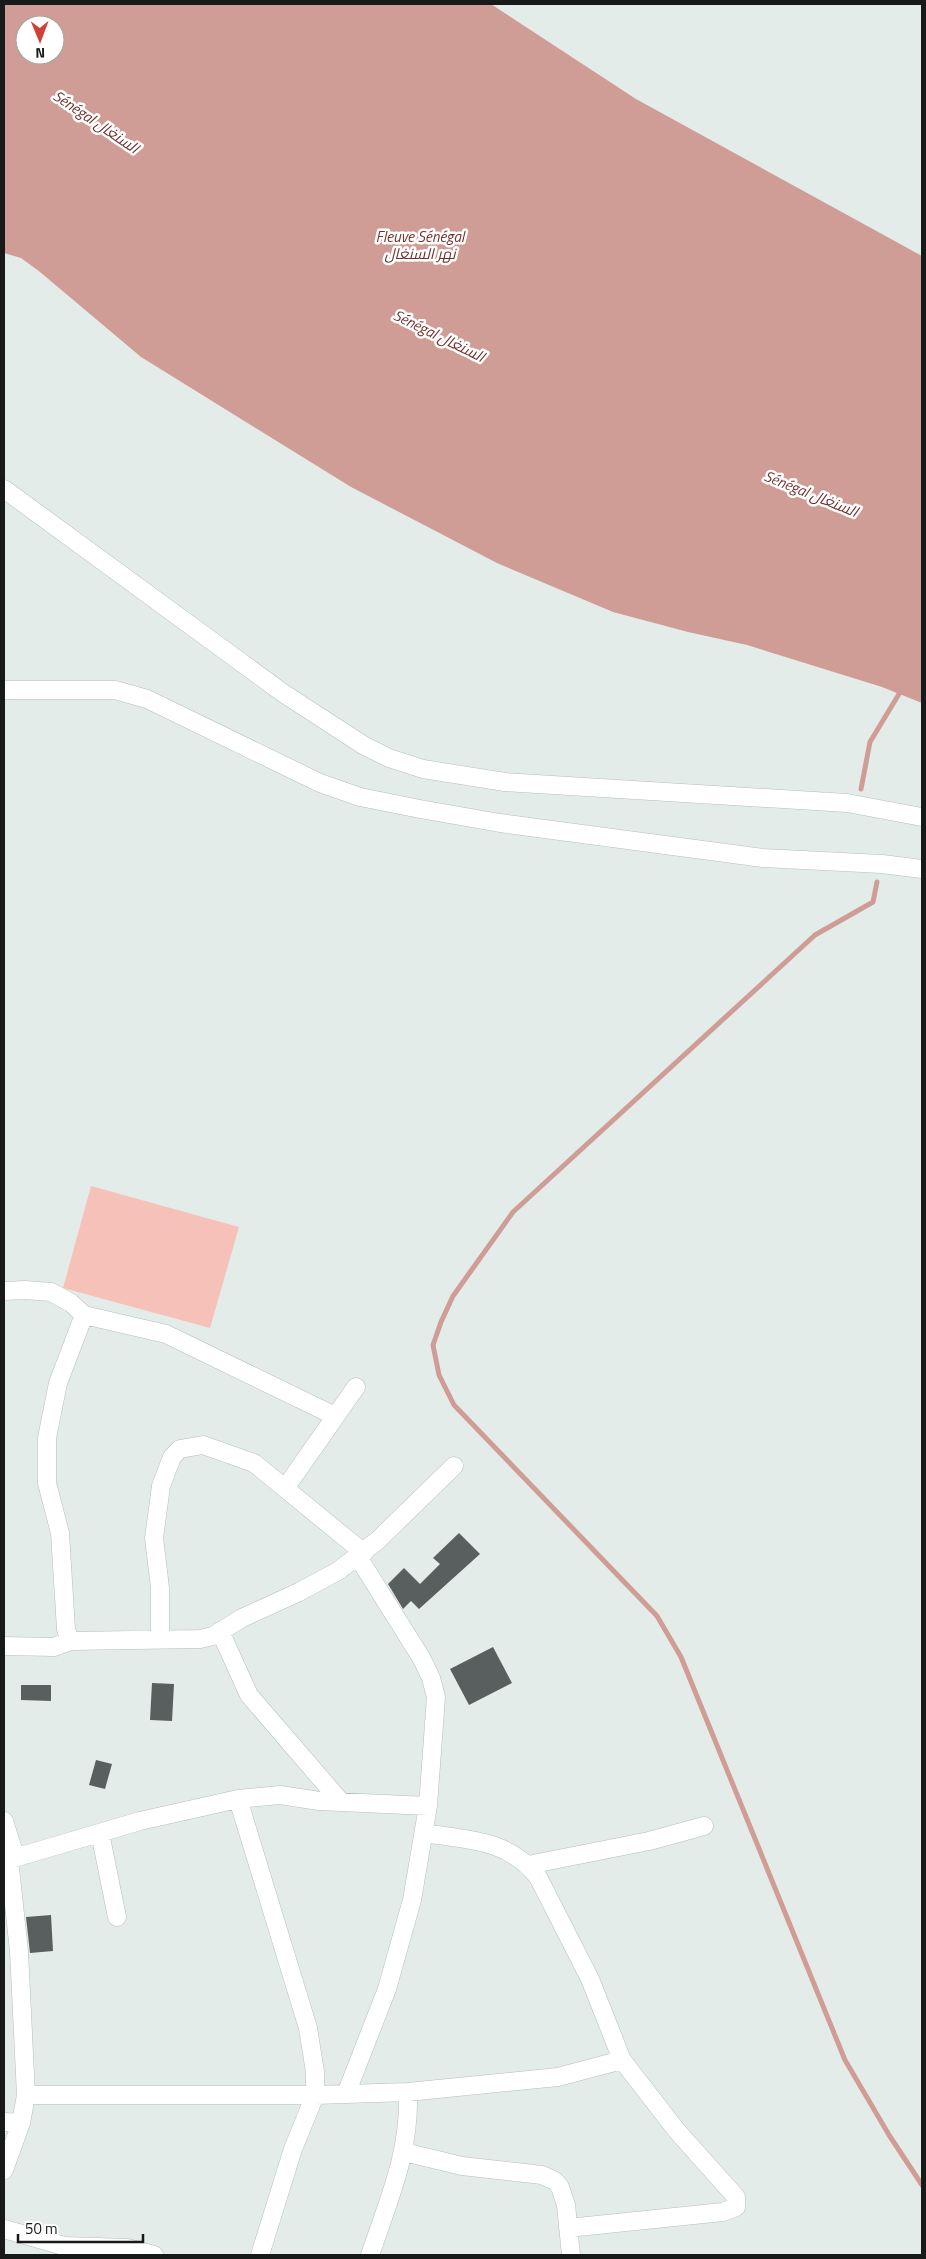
<svg xmlns="http://www.w3.org/2000/svg" width="926" height="2259" viewBox="0 0 926 2259" font-family="'Titillium Web',Cairo,sans-serif">
<style>
.green{fill:#f6c1b9}
.water{fill:#cf9d96;fill-rule:evenodd}
.lines{fill:none;stroke-linecap:round;stroke-linejoin:round}
.stream{stroke:#cf9d96;stroke-width:5}
.building{fill:#595f5e}
.minor-casing{stroke:#b7bebc;stroke-width:19}
.minor{stroke:#fff;stroke-width:18}
.labels{text-anchor:middle;stroke-width:5;stroke-linejoin:round;paint-order:stroke}
.water-label{font-size:15px;font-style:italic;fill:#70302a;stroke:#fff}
</style>
<rect width="100%" height="100%" fill="#e4ecea"/>
<path class="green" d="M91 1186 239 1227 210 1328 63 1288Z"/>
<path class="water" d="M4 4H491L636 99 922 256V703L882 687 747 645 688 632 613 612 497 563 351 487 141 357 40 272 21 258 4 253ZM25 25H55V55H25Z"/>
<g class="lines">
<path class="stream" d="M861 789 870 742 902 689
M877 882 873 902 815 935 513 1212 453 1296 441 1322 433 1345 439 1375 454 1405 657 1616 681 1657 845 2060 889 2135 922 2185"/>
</g>
<path class="building" d="M459 1533 480 1554 419 1609 411 1601 403 1609 388 1584 404 1568 420 1584 440 1564 433 1558Z
M493 1647 512 1683 469 1705 450 1669Z
M152 1683 174 1684 172 1721 150 1720Z
M21 1685H51V1701L21 1700Z
M96 1760 112 1764 105 1789 89 1785Z
M51 1915 53 1951 30 1953 26 1917Z"/>
<g class="lines">
<defs>
<path id="minor" d="M4 489 283 693 363 745 389 758 423 769 505 782 847 803 922 817
M4 690H115L147 699 320 783 360 797 420 809 500 823 763 858 882 864 922 869
M4 1291 25 1290 51 1292 71 1303 84 1315 166 1334 335 1416
M286 1487 356 1387
M220 1631 249 1695 341 1802
M160 1639V1588L154 1538 161 1486 172 1457 180 1449 203 1445 254 1463 364 1553
M70 1641 66 1629 60 1533 47 1483V1438L58 1383 84 1315
M4 1646 54 1647 70 1641 200 1639 213 1636 242 1618 299 1592 338 1571 377 1541 454 1466
M238 1799 308 2028 315 2072V2095L293 2149 260 2255
M4 1821 15 1856
M100 1833 117 1917
M424 1833C469 1840 508 1839 538 1877L590 1979 622 2060 677 2131 736 2197V2207L723 2212 568 2228
M4 1861 140 1821 238 1799 280 1795 319 1801 428 1806
M528 1865 649 1841 704 1826
M346 2094 387 1989 412 1900 428 1806 436 1697 431 1678 422 1659 358 1557
M26 2095H315L408 2092 558 2077 622 2060
M4 2122 21 2123 26 2095 19 1951 9 1859
M404 2152 462 2166 542 2175 555 2181 560 2187 566 2205 571 2255
M4 2170 21 2123
M4 2229 64 2246 127 2248 154 2255
M370 2255C389 2199 410 2153 408 2092"/>
</defs>
<use href="#minor" class="minor-casing"/>
<use href="#minor" class="minor"/>
</g>
<g class="labels">
<g class="water-label">
<text transform="translate(96 122) rotate(34)" y="5">Sénégal السنغال</text>
<text x="420" y="242">Fleuve Sénégal<tspan x="420" dy="17">نهر السنغال</tspan></text>
<text transform="translate(439 336) rotate(26)" y="5">Sénégal السنغال</text>
<text transform="translate(811 494) rotate(22)" y="5">Sénégal السنغال</text>
</g>
</g>
<rect width="926" height="2259" fill="none" stroke="#171a19" stroke-width="10"/>
<g transform="translate(40 40) rotate(179)"><circle r="24" fill="#ffffff" stroke="#a2a3a3"/>
<path d="M0-4L9 19L0 12L-9 19Z" fill="#cf4138"/>
<text y="-8" font-size="14" font-weight="bold" text-anchor="middle" fill="#171a19">N</text>
</g>
<path d="M18 2234v8h125v-8" fill="none" stroke="#171a19" stroke-width="2.5"/>
<text x="25" y="2234" font-size="15" fill="#171a19" stroke="#ffffff" stroke-width="4" paint-order="stroke">50 m</text>
</svg>
